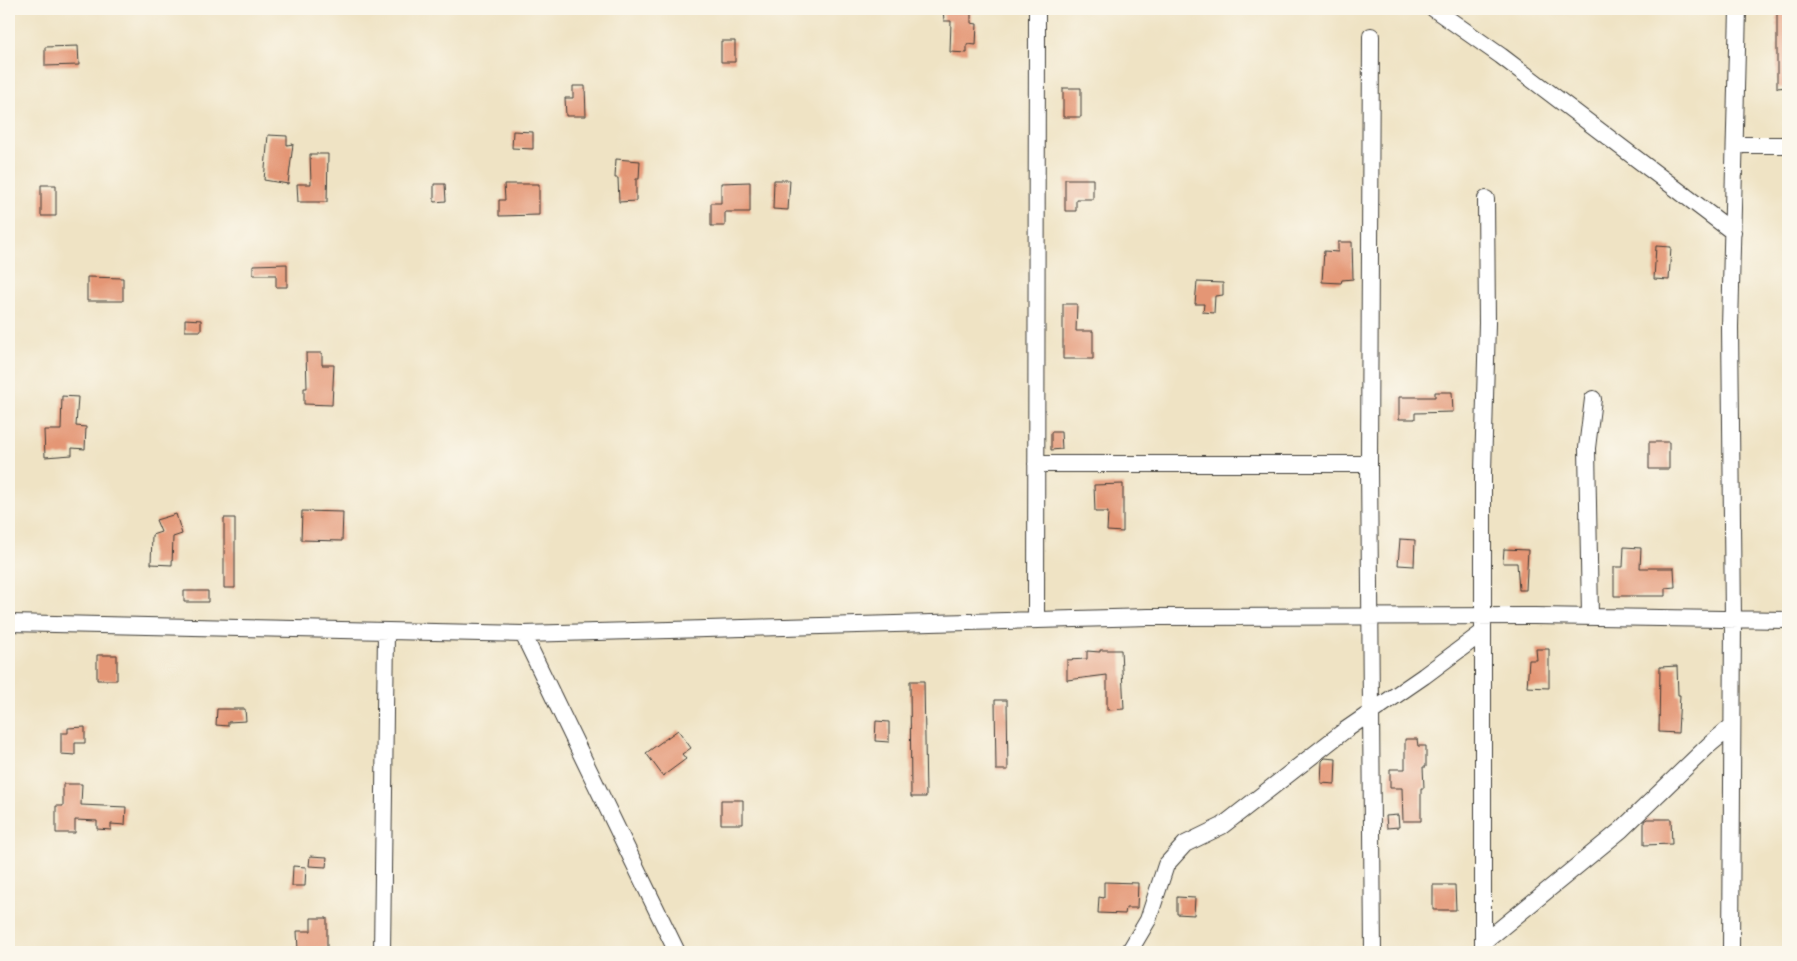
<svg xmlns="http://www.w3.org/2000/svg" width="1797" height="961" viewBox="0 0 1797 961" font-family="Kalam,sans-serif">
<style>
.building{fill:#e49674}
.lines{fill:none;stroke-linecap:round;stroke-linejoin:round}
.minor-casing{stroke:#3c3a35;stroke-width:18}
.minor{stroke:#fff;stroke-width:16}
</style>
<rect width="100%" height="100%" fill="#fbf7ec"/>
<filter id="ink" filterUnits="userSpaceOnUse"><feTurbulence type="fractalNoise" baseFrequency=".02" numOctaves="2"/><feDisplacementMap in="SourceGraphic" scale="10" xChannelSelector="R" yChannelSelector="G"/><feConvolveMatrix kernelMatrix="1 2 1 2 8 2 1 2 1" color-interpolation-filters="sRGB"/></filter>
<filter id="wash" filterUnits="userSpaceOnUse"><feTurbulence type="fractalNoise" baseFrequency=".0096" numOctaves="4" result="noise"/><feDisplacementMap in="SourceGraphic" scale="20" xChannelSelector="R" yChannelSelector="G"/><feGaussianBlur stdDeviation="1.12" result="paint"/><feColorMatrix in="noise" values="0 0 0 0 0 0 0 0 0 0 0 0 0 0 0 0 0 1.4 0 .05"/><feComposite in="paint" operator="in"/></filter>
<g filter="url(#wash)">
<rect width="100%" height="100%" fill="#efe3c4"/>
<g id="blocks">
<path class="building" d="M943 9H971V23L977 24 976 45 967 44V53L950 52 951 21H944Z
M1777 9H1788V87L1777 88Z
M721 41H735V62H721Z
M78 46 79 65 45 66V47Z
M573 86H585L586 116H566L565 98H573Z
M1063 88H1081V117H1063Z
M513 131 533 132V149L512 148Z
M268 135 287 136V145L293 144 288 184 264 180Z
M310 154H328L327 202H298L297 184H311Z
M616 159 640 161 639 179H636V201L619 202 618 178H615Z
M1065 179H1093V199H1076V211H1065Z
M774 180H790L788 210 773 209Z
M750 182V212H725V226H711V203H721V183Z
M434 184H445L446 201 434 202Z
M504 184H539V215L499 216V200H505Z
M41 185H56V216H41Z
M1338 242H1352L1353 279 1342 280 1341 283 1322 282 1324 251 1338 252Z
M1656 246 1671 247 1669 280 1654 279Z
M287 264V287H276V275H253V265Z
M87 277 123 278V301H87Z
M1197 282 1223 283V295L1215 296 1214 313 1203 312 1204 304H1195Z
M1063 304H1077L1076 331H1093V359H1063Z
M185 319 201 320V331H185Z
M306 353H322V365H334L332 405 304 404V388H307Z
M1435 392H1452L1453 412 1415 413V419H1399V397H1435Z
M62 396 78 397 76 426 86 427 85 449 72 448V455L45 457 44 430H61Z
M1051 432H1061L1062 449 1051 450Z
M1649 442H1669V469H1649Z
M1123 484V532L1107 531 1108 512H1095L1094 485Z
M302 511 343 512 342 541 301 540Z
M176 514 182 534 173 537 172 565 151 564 152 535 161 532 156 520Z
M224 518H235V588H224Z
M1400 539 1415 540 1414 566 1398 565Z
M1624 547 1641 548 1640 568H1674L1675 587 1665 588V596H1614V567H1623Z
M1504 549 1528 550 1526 590H1519L1517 563H1503Z
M184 591H208V602H184Z
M1536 649H1549V688L1527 687 1529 660H1537Z
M1100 650H1121L1124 709 1107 710V675L1067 680V660L1087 659V651L1100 652Z
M97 655H117V680H97Z
M1677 666 1678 695H1680L1678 733 1659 732 1660 667Z
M910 681H924L926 797H911Z
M995 700H1007L1008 770H996Z
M217 709H245L246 721 228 722V726L216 725Z
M876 721 889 722V742L875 741Z
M85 727V743H75V755L61 754V733H68V728Z
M678 730 691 748 682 754 686 759 663 776 646 753Z
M1405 739H1417L1418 746H1426V767H1423L1424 788H1421V821H1403L1402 788H1390V769H1405Z
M1325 758 1336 759 1335 784 1321 783 1322 761Z
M63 784H82L81 805 126 807 125 825 111 824V830L97 829V821L75 820V833H56V806H63Z
M721 800H743V824H721Z
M1398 815 1399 827 1387 828 1386 816Z
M1647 819H1671L1672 844 1644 845V821Z
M310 856 327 857 326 867 309 866Z
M293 866 306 867 305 886H292Z
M1104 882 1138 883 1137 908H1126L1125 914 1098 913 1099 897 1104 898Z
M1433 885H1455L1456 910H1433Z
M1177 897 1195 898 1194 915 1177 914Z
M311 918H327V950H298L297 931H311Z"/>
</g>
</g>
<g filter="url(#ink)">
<use href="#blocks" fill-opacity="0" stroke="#3c3a35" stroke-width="1"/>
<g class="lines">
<defs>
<path id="minor" d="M1434 9 1501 56 1733 232
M1371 36 1369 464 1373 952
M1735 145H1788
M1036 464H1369
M1590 616 1587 448 1593 399
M1036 620 1037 9
M9 623 523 634 1149 617 1534 616 1788 620
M523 634 677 952
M1483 943 1621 830 1709 745 1732 726
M382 952 386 632
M1129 952 1148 920 1166 865 1185 844 1222 826 1344 731 1424 676 1483 632
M1483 952V472L1487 323 1486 199
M1731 952 1733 619 1730 327 1738 9"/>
</defs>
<use href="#minor" class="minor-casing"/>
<use href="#minor" class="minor"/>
</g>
</g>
<rect width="1797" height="961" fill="none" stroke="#fbf7ec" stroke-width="30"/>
</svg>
